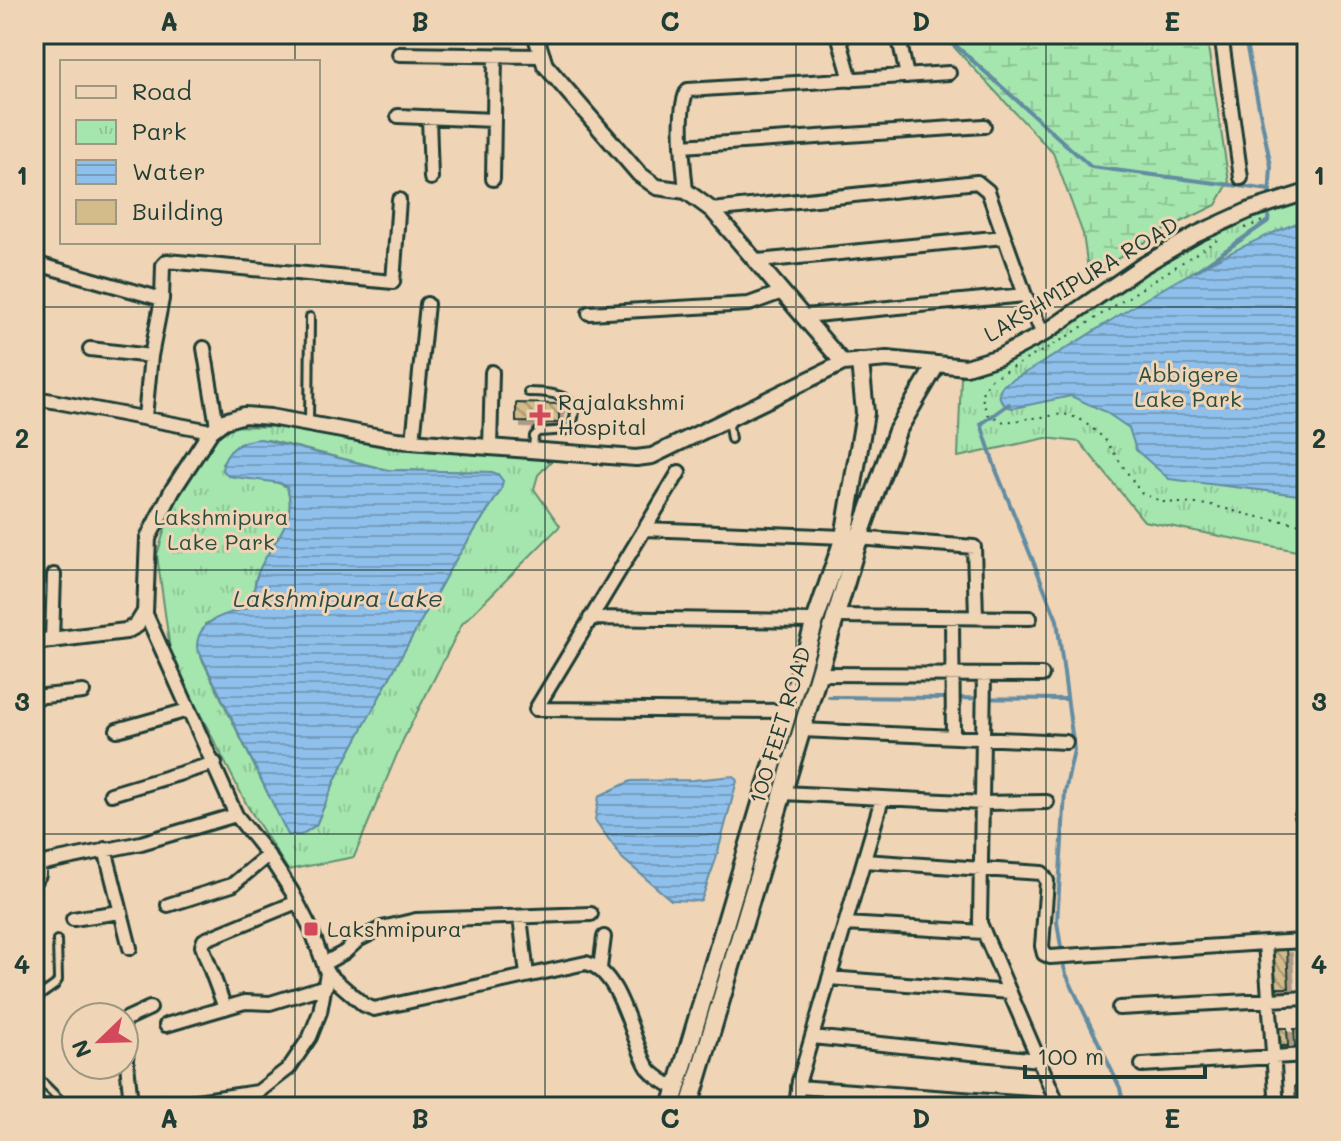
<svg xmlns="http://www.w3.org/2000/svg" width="1341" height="1141" viewBox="0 0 1341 1141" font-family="Mali,sans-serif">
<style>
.wetland{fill:url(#wetland-marsh);stroke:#629171;stroke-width:2}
.park{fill:url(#park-tufts);stroke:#629171;stroke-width:2;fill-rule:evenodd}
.water{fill:url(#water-rules);stroke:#628ca2;stroke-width:2}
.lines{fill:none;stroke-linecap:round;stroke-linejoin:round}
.stream{stroke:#628ca2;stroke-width:4}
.building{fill:url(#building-back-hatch);stroke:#1f3d34;stroke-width:2;filter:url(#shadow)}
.service-casing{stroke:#1f3d34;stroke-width:12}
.minor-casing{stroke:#1f3d34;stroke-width:18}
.tertiary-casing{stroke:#1f3d34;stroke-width:20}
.secondary-casing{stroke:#1f3d34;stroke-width:22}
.path{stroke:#1f3d34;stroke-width:2;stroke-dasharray:2 6;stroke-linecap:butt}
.service{stroke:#efd4b6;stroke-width:6}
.minor{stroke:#efd4b6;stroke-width:12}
.tertiary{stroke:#efd4b6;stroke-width:14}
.secondary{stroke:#efd4b6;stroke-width:16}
.grid{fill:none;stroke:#1f3d34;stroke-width:2;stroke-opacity:0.55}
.poi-dot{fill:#d1495b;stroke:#efd4b6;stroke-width:3}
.labels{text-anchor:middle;stroke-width:6;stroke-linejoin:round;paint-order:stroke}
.street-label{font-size:22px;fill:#1f3d34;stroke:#efd4b6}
.park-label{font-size:22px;fill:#2c4e40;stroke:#efd4b6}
.poi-label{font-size:22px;fill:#1f3d34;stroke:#efd4b6;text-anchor:start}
.water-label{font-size:24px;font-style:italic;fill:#2a4a46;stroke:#efd4b6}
.neatline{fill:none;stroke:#1f3d34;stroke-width:3}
.grid-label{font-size:26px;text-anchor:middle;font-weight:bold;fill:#1f3d34}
</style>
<defs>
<pattern id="wetland-marsh" width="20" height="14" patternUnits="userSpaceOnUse" patternTransform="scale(2)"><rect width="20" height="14" fill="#a5e5ae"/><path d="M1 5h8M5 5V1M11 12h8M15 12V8" fill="none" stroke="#8ec596"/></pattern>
<pattern id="park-tufts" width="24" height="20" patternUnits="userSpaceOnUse" patternTransform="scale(2)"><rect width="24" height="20" fill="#a5e5ae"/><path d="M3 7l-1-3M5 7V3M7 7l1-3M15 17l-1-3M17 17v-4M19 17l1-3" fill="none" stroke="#8ec596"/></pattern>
<pattern id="water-rules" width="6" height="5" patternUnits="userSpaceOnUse" patternTransform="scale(2)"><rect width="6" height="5" fill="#8fc0eb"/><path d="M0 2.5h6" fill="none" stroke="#749dbf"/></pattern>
<pattern id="building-back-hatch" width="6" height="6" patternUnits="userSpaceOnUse" patternTransform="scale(2)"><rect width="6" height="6" fill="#d3bb8a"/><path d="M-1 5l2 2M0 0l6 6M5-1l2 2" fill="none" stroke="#ab9972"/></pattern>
<filter id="shadow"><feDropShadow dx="5" dy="5" stdDeviation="0" flood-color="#0004"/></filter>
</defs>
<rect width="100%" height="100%" fill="#efd4b6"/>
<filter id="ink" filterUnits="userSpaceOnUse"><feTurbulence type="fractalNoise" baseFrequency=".0125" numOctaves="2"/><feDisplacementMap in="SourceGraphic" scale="16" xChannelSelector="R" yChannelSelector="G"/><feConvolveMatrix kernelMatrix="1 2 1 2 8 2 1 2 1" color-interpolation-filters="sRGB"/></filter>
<g filter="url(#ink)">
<path class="wetland" d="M949 34H1206L1229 182 1216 205 1165 230 1089 276 1083 234 1053 153 951 44Z"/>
<path class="park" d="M1307 198V553L1144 521 1080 442 1046 438 958 457 961 376 995 367 1093 309 1146 272 1198 241 1251 214Z
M225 426 281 427 388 448 552 460 538 475 534 489 560 526 462 624 403 740 354 857 288 870 248 807 171 657 157 555 176 492ZM268 440 388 470 492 472 501 490 451 567 397 664 337 776 316 825 301 835 269 796 201 657 205 624 249 606C255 597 253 586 257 575 269 543 299 524 287 487 265 474 244 484 222 464L239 444Z"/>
<path class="water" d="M1307 219V496L1169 479 1136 450 1129 428 1104 411 1071 396 1014 408C1002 407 995 396 1003 385 1056 357 1105 323 1157 292 1205 264 1255 239 1307 219Z
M261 439 388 470 492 472 498 474 503 481 501 490 451 567 397 664 337 776 316 825 301 835H288L197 647C197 620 225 614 247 608 256 599 253 585 258 573 270 542 299 523 287 487L280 483 228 476 222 469C225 450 242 439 261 439Z
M734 776 737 781 716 859 701 901 671 900 623 859 595 820 599 796 631 781 693 780Z"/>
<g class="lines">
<path class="stream" d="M943 34 1091 167 1270 190
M1244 34 1271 166 1269 201
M1196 271 1268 221 1269 210
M1009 404 981 424 996 470 1057 620 1074 750 1065 792 1057 922 1061 947
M829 697 1066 699
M1064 967 1066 974 1120 1088 1124 1107"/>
</g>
<path class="building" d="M516 403 559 404V423L516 422Z
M1287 948 1289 988H1273L1271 949Z
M1276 1028H1287L1288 1046H1277Z
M1294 1029H1307V1046H1295Z
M1307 1085V1102L1296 1103 1295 1086Z"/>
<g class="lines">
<defs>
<path id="service" d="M528 392C552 392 589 395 569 430L538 432 534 436 533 449
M309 424 310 317
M731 439 729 426 733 420
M34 1000 55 985 58 980 57 940
M34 1074 65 1105"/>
<path id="minor" d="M838 34 851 80
M898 34 907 76
M1221 34 1241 178
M399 54 543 56
M398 116 494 120
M429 117 431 178
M682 146 984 126
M493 179 495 56
M686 191C684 169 676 107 688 90L949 73
M712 210 977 182 988 191 1025 295 1043 334
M758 261 1004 237
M34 263 162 299 151 356 145 417
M162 299 163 265 167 261 393 282 399 200
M589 313 749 304 782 292
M804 316 1025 295
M204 348 217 426
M90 349 151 356
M47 400 211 431
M413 441 427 304
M490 447 492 372
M645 529 844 537 974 547 976 617
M836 616 1030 618
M952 617 953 737
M590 618 815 621
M52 641 54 575
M819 674 1042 675
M984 675 980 923 1059 1107
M34 697 83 692
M536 709 679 472
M536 709 788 711
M117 730 188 710
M802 730 1066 742
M783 793 983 803 1047 802
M111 794 215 763
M1302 816H1307
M105 849 130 948
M864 861 1042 873 1047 881 1042 946 1044 954 1050 957 1265 943 1277 1107
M34 865 141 843 236 815
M34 881 39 875V865
M168 905 232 885 268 855
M520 917 527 975
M73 919 120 912
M845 924 984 932
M1265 943 1307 941
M325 963 345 952 358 940 382 928 416 920 591 914
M600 968 604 937
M327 973 364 1005 374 1009 586 963C621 971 631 1038 647 1066 652 1076 667 1083 676 1089
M829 978 1010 992
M225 1008 202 946 204 940 297 902
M1119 1008 1307 998
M124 1024 126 1019 150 1008
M166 1025 245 1002 270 1003 326 986
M124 1035 131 1103
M812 1037 1039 1060
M1142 1065 1307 1055
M798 1087 1059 1106
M34 1107 190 1102 258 1092 289 1068 310 1037 320 1012 327 973 311 929 292 892 268 855 236 815 145 612
M796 1107 799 1081 882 799"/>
<path id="tertiary" d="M535 34 545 65 639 174 657 187 686 191 712 210 843 363
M34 642 126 631 137 625 145 612 148 538 172 491 211 431 224 421 244 415 270 417 397 440 636 458 652 456 843 363 887 359 966 367 999 357 1043 334 1142 266 1197 234 1250 210 1307 192"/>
<path id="secondary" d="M671 1107 815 621 844 537 865 413 860 362
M689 1107 859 538 897 431 936 365"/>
</defs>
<use href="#service" class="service-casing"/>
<use href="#minor" class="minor-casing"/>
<use href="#tertiary" class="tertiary-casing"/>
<use href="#secondary" class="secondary-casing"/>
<path class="path" d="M1245 228 1265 220
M1217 240 1060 341 991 379 982 393 983 403 988 414 1004 422 1064 414 1080 419 1104 438 1141 493 1163 502 1211 505 1253 516 1307 525"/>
<use href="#service" class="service"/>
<use href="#minor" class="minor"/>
<use href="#tertiary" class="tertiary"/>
<use href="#secondary" class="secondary"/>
</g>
</g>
<path class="grid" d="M295 34V62M545 34V1107M796 34V1107M1046 34V1107M295 242V1107M34 307H1307M34 570H1307M34 834H1307"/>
<g class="poi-dot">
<path d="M536 403h8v8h8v8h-8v8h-8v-8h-8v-8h8z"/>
<rect x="303" y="921" width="16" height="16" rx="4"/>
</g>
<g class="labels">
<g class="street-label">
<text transform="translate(1081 279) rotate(-31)" y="8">LAKSHMIPURA ROAD</text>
<text transform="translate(780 725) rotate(-73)" y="8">100 FEET ROAD</text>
</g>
<g class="park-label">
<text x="1188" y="382">Abbigere<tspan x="1188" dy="25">Lake Park</tspan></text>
<text x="221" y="525">Lakshmipura<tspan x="221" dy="25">Lake Park</tspan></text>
</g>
<g class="poi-label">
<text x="558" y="410">Rajalakshmi<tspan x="558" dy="25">Hospital</tspan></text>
<text x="327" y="937">Lakshmipura</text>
</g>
<g class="water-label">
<text x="338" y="607">Lakshmipura Lake</text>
</g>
</g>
<rect width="1341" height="1141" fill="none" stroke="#efd4b6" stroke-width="88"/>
<rect x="60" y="60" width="260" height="184" fill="#efd4b6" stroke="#9c9882" stroke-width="2"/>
<rect x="76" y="86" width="40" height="12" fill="#efd4b6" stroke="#9c9882" stroke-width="2"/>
<text x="132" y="100" font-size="24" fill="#1f3d34">Road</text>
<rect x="76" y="120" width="40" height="24" fill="url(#park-tufts)" stroke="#9c9882" stroke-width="2"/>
<text x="132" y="140" font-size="24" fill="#1f3d34">Park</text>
<rect x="76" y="160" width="40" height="24" fill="url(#water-rules)" stroke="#9c9882" stroke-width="2"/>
<text x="132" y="180" font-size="24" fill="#1f3d34">Water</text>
<rect x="76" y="200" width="40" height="24" fill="#d3bb8a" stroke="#9c9882" stroke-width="2"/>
<text x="132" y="220" font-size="24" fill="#1f3d34">Building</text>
<g transform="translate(100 1041) rotate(247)"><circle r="38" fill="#efd4b6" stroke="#9c9882" stroke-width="2"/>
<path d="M0-6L14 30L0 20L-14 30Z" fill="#d1495b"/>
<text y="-12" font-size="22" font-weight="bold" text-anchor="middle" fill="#1f3d34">N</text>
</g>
<path d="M1025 1065v12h180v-12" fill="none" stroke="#1f3d34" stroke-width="4"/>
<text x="1037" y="1065" font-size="24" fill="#1f3d34" stroke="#efd4b6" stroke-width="6" paint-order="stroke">100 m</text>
<rect x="44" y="44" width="1253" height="1053" class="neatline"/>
<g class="grid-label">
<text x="169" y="31">A</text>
<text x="420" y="31">B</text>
<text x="670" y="31">C</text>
<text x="921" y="31">D</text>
<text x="1172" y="31">E</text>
<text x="22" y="185">1</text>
<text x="1319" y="185">1</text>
<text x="22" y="448">2</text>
<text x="1319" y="448">2</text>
<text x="22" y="711">3</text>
<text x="1319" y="711">3</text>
<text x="22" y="974">4</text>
<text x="1319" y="974">4</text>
<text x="169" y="1128">A</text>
<text x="420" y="1128">B</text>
<text x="670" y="1128">C</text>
<text x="921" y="1128">D</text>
<text x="1172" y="1128">E</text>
</g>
</svg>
